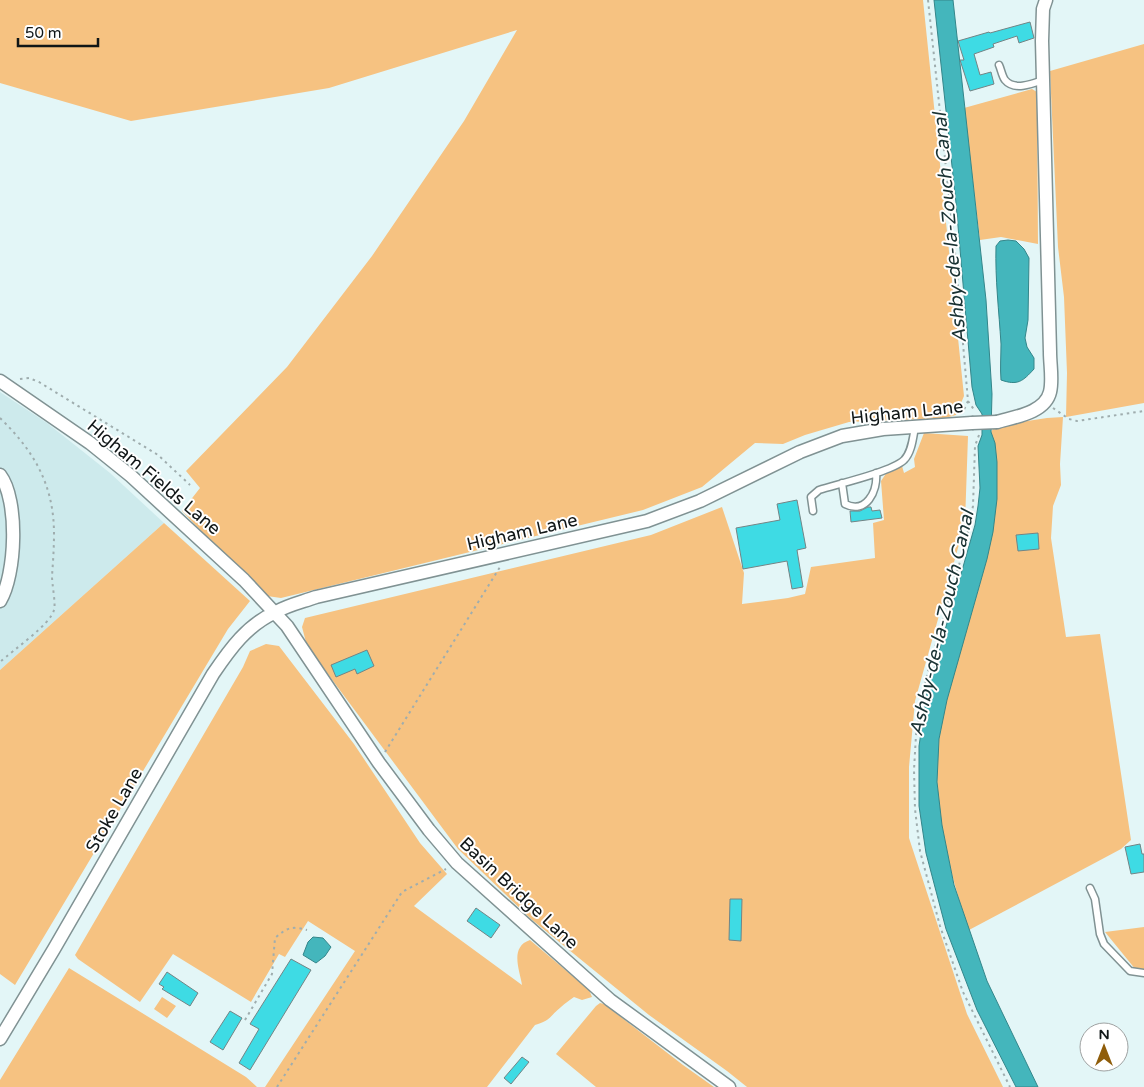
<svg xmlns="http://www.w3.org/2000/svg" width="1144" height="1087" viewBox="0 0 1144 1087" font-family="'Varela Round',sans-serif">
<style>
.built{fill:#cdeaec}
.green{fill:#f6c281}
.water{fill:#44b6bc;stroke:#34868a}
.building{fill:#3edbe4;stroke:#738485}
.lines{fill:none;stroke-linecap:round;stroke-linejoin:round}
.lane-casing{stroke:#809293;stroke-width:9}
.street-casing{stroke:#809293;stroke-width:15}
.path{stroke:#9fadae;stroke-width:2;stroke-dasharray:2.5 4;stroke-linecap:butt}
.lane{stroke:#fff;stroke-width:6}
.street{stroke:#fff;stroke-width:12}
.street-bridge-casing{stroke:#809293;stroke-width:15;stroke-linecap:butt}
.street-bridge{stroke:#fff;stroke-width:12}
.labels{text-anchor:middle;stroke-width:4;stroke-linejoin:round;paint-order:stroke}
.street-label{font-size:18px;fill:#101617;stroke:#fff}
.water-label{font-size:19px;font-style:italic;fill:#193233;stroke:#fff}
</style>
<rect width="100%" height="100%" fill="#e3f6f7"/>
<path class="built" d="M0 392 47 423 110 473 164 523 0 670Z"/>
<path class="green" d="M0 0H923L964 396 956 415 945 418 849 422 805 435 783 444 755 443 702 487 643 510 281 598 267 596 253 585 182 511 200 488 186 471 287 367 372 256 464 121 517 30 329 88 131 121 0 83Z
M1144 44V403L1066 417 1067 373 1064 297 1058 247 1050 71Z
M1032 89 1037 92 1038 244 1001 237 980 240 964 108Z
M1063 417 1060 464 1061 485 1053 506 1051 538 1066 637 1100 634 1131 840 1121 849 969 930C949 870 931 804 939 740 947 679 972 620 986 560 991 541 991 519 993 500 995 477 999 454 991 432L995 426 1047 418Z
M924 433 968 436 965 523 915 701 909 767V838L967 1014 1003 1087H747L727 1071 649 1015 531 919 458 849 307 646 302 627 305 618 651 535 722 507 744 573 742 604 788 598 805 594 811 567 875 558 873 523 884 520 881 481 887 472 902 466 904 473 915 467 914 459Z
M164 523 250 601 228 629 15 985 0 974V670Z
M266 644 279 646 354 744 420 843 447 874 414 906 522 985C520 971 509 947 530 940L589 990 592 997 582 1000 574 997C570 1000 565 1003 561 1007 550 1016 550 1021 535 1025L487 1087H265L355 951 308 921 285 957 279 954 251 1002 173 954 140 1002 78 959 75 955 243 667 250 651Z
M1144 927V969L1136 970 1105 932Z
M69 968 246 1077 257 1087H0V1080Z
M162 997 176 1006 167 1018 154 1009Z
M600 1003 604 1004 683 1065 714 1087H596L556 1054 596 1006Z"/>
<path class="water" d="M934 0H953L986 300 992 394 991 432 995 443 997 462V499L993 532 987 559 947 700 939 739 937 782 942 825 954 885 987 981 1038 1087H1016L977 1010 946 929 926 853 919 806V746L927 693 975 525 978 506 980 488 978 446 982 435V414L976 405 972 387 956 203Z
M1008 240 1016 241 1024 249 1029 258 1028 320 1025 338 1027 347 1034 358V369C1023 381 1018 386 1001 380 1000 368 1001 356 1001 344 999 311 995 279 996 246L1000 241Z
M313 937 323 938 331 947 325 956 316 963 303 955 308 942Z"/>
<path class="building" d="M1030 22 1034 38 1019 43 1017 36 993 44 994 47 974 54 980 75 991 72 994 84 970 91 960 60H964L958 41 989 32 990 33Z
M797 500 806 548 797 550 803 587 792 589 787 561 743 569 736 528 780 520 777 504Z
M868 507H871L872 511 880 510 882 518 851 522 850 511H860Z
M1038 533 1039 549 1018 551 1016 535Z
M367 650 374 666 357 674 355 669 336 677 331 665Z
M1140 844 1142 854H1144V872L1131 874 1125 847Z
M730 899H742L741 941 729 940Z
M476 908 500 925 491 938 467 921Z
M291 959 311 970 250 1070 239 1063 259 1029 250 1024Z
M167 972 198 993 190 1006 162 989 164 987 159 984Z
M230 1011 242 1018 223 1050 210 1042Z
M522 1057 529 1062 511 1084 504 1078Z"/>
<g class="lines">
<defs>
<path id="lane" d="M999 65C1001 69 1002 76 1005 80 1014 91 1032 84 1043 80
M842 483 845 504C866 515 878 491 876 473
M813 511 811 497 819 490C838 484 891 472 904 460 912 452 913 437 915 427
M1090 888 1095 899 1100 934 1104 944 1130 971 1144 973"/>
<path id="street" d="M0 381 90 443 131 476 244 580 287 626 379 763 429 830 457 863 610 1000 729 1087
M997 422C1014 417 1045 413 1050 392 1053 380 1050 365 1050 352L1042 41 1043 9 1046 0
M0 475C19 500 16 575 0 601
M0 1039 54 949 213 674C230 649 247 625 276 612 288 605 302 602 316 597L647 521 700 501 800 452 842 436 883 429 972 423"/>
</defs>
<use href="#lane" class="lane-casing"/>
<use href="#street" class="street-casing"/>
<path class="path" d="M928 0 955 252 968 401 963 412
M20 379 29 378 39 382 158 455 190 485
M968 401 975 411
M1053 408 1069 419 1077 421 1144 411
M0 418C34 451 54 485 54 534 54 548 53 562 52 576 52 585 56 604 54 610 50 625 13 650 0 662
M979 435 975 446 973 506 966 541 927 675 916 735 914 770 915 809 920 851 940 926 963 992 1010 1087
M385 752 500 567
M245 1020 272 974 275 938C288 927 291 926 307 930
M277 1087 402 892 446 869"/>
<use href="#lane" class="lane"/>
<use href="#street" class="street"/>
<defs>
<path id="street-bridge" d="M972 423 997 422"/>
</defs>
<use href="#street-bridge" class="street-bridge-casing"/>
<use href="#street-bridge" class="street-bridge"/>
</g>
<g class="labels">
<g class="street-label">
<text transform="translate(907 412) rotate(-6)" y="6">Higham Lane</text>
<text transform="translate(154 477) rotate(40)" y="6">Higham Fields Lane</text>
<text transform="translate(522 532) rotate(-13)" y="6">Higham Lane</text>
<text transform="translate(114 810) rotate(-60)" y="6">Stoke Lane</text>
<text transform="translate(519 893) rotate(43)" y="6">Basin Bridge Lane</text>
</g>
<g class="water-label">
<text transform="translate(949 228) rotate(-95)" y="7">Ashby-de-la-Zouch Canal</text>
<text transform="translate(941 623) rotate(-77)" y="7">Ashby-de-la-Zouch Canal</text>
</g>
</g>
<g transform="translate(1104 1047)"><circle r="24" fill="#ffffff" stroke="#9fa2a2"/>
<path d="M0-4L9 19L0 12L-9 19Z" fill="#8f5d0a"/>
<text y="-8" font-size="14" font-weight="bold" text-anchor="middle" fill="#101617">N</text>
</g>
<path d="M18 38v8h80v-8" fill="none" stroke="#101617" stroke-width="2.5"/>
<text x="25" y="38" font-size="15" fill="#101617" stroke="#ffffff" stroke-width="4" paint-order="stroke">50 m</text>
</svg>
